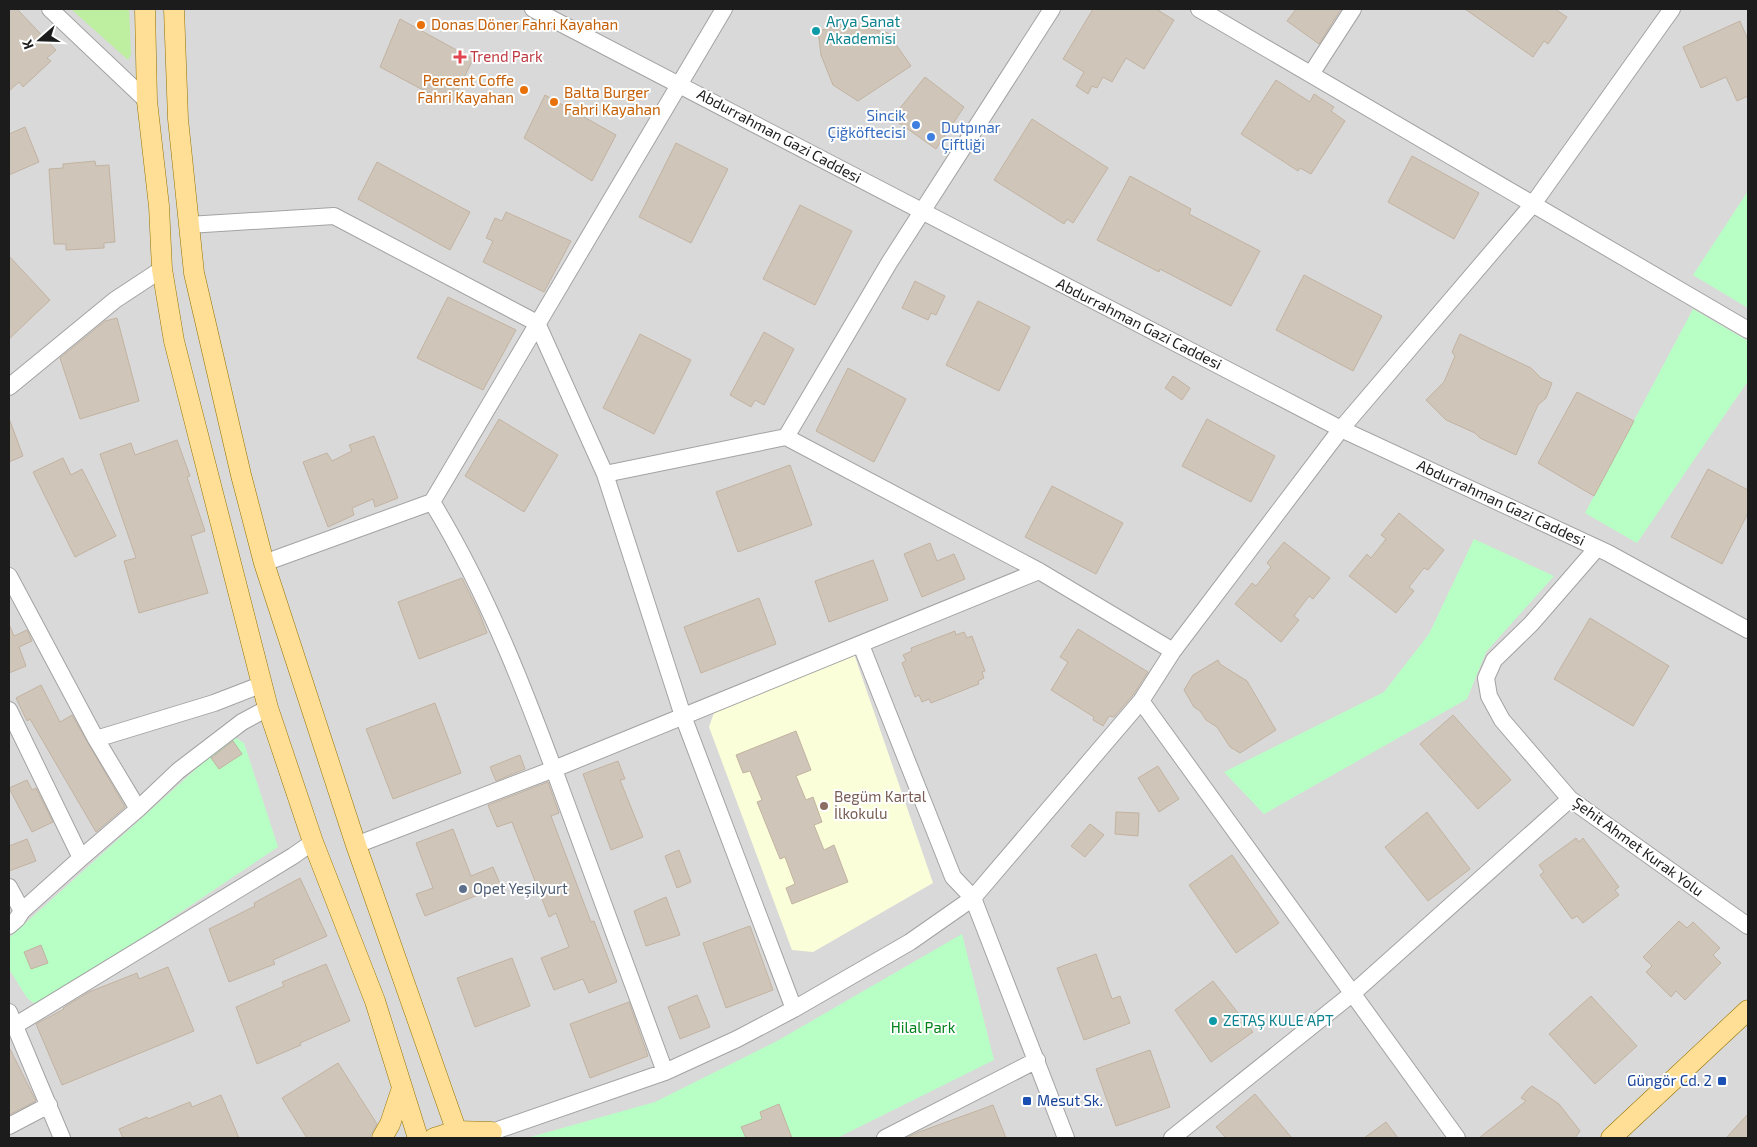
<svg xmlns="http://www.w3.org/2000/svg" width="1757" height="1147" viewBox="0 0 1757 1147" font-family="'Exo 2',sans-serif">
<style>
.residential{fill:#dad9d9}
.education{fill:#fbffd9}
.grass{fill:#beefa0}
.park{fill:#b7ffc5}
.building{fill:#cfc5b9;stroke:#c2b3a1}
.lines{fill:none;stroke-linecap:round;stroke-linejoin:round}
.minor-casing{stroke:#a3a3a3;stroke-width:18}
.major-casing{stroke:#947400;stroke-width:21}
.minor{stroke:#fff;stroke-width:16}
.major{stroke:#ffde95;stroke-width:20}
.food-dot{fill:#e8710a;stroke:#fff;stroke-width:2}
.culture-dot{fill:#0f9aa8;stroke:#fff;stroke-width:2}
.health-dot{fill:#e0444e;stroke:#fff;stroke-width:2}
.shop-dot{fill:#3f7fe0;stroke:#fff;stroke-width:2}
.education-dot{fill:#8d6e63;stroke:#fff;stroke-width:2}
.service-dot{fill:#5c6f8a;stroke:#fff;stroke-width:2}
.transit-dot{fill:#1a4fb4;stroke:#fff;stroke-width:2}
.labels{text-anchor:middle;stroke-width:4;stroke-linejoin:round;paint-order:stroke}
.culture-label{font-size:15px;fill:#0d838f;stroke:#fff;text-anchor:start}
.food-label{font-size:15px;fill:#c56008;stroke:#fff;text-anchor:start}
.health-label{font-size:15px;fill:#be3a42;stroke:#fff;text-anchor:start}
.shop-label{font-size:15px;fill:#366cbe;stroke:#fff;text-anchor:end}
.street-label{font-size:15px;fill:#1c1c1c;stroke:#fff}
.education-label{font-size:15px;fill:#785e54;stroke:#fff;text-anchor:start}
.service-label{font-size:15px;fill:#4e5e75;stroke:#fff;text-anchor:start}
.park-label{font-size:15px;fill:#01831b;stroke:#fff}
.transit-label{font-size:15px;fill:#164399;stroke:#fff;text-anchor:end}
</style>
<rect width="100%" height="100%" fill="#efece0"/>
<path class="residential" d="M9 9H1748V1138H9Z"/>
<path class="education" d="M854 654 933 883 813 952 792 950 709 727 715 710Z"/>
<path class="grass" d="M71 9H129L131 54 128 60Z"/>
<path class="park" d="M1748 191V308L1693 275Z
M1693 309 1748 341V381L1637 543 1585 513Z
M1474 539 1554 576 1486 652 1467 699 1264 814 1224 772 1384 692 1429 634Z
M236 738 244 743 278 847 39 1007 27 998 9 969V938L227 741Z
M962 934 994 1060 837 1138H527L655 1102 777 1041Z"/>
<path class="building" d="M9 9H17L56 50 47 58 51 61 23 87 19 82 9 91Z
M1093 9H1156L1174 20 1144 69 1126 58 1112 82 1103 77 1097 88 1092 86 1088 94 1076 86 1084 72 1063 59Z
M1296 9H1341L1319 44 1287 21Z
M1465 9H1555L1567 17 1548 44 1544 41 1533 57Z
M400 19 473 59 451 105 380 67Z
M1740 21 1748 40V96L1737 101 1726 77 1701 88 1683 47Z
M846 23 888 33 911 66 858 101 833 85 821 55 818 31Z
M925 77 964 107 936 149 892 118Z
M1276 80 1310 102 1314 94 1334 107 1331 111 1345 121 1311 174 1300 168 1298 171 1241 134Z
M545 95 616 135 592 181 524 138Z
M1032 119 1108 168 1073 223 1067 219 1064 224 994 180Z
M25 127 39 162 9 175V134Z
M676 143 728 169 691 243 639 217Z
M1412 156 1479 193 1454 239 1388 202Z
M95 161 96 166 109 165 115 242 104 243V248L66 250V244H54L49 169 63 168V164Z
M377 162 470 212 450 250 358 199Z
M1130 176 1191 209 1189 214 1260 251 1231 306 1160 269 1159 272 1097 240Z
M800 205 852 231 815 305 763 279Z
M506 212 571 241 544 292 483 262 493 241 486 238 495 218 502 221Z
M9 256 50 300 9 339Z
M1304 275 1382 316 1353 371 1276 330Z
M915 281 945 296 936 315 931 313 928 320 902 308Z
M448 297 516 330 483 390 417 358Z
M978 301 1030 327 999 391 946 365Z
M117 318 139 401 80 419 60 358 105 321Z
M764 332 794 349 764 405 755 400 751 407 730 395Z
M640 334 691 360 654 434 603 408Z
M1460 334 1531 368 1541 378 1552 383 1546 398 1538 405 1516 455 1480 438 1475 433 1446 420 1426 400 1444 382 1455 356 1452 352Z
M848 368 906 399 874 462 816 431Z
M1173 376 1190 388 1182 400 1165 388Z
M1577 392 1634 421 1594 496 1538 463Z
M499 419 558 455 524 512 465 476Z
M1207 419 1275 456 1251 502 1182 466Z
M10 421 23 456 9 462V422Z
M374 436 398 498 375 507 373 499 352 508 354 515 328 527 303 462 327 453 332 461 352 451 349 445Z
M177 440 190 476 187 477 205 531 191 536 208 593 139 613 124 561 136 558 100 454 131 443 135 455Z
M63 458 71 475 82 469 116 536 75 557 33 472Z
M790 465 812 525 738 552 716 492Z
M1708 469 1748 490V513L1722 564 1671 537Z
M1052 486 1123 523 1096 574 1025 537Z
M1399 513 1444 550 1428 570 1424 568 1409 587 1414 591 1396 613 1349 576 1367 554 1371 558 1386 539 1381 535Z
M1284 542 1330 578 1313 599 1309 596 1294 616 1299 620 1281 642 1235 604 1252 583 1256 586 1271 567 1267 563Z
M930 543 937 561 954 554 965 579 922 597 904 554Z
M873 560 888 600 829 622 815 581Z
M462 578 479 612 487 633 419 659 398 602Z
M759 598 776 644 701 673 684 627Z
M1590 618 1669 666 1633 726 1554 679Z
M9 624 14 636 27 630 32 641 19 647 26 666 9 673Z
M1078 629 1148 672 1133 695 1114 717 1109 716 1103 726 1093 720 1094 717 1051 690 1068 662 1060 657Z
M955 631 956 635 964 632 967 638 972 636 985 671 982 672 984 678 978 681 979 684 931 703 929 699 922 702 919 695 915 697 902 663 906 661 903 655 912 651 911 648Z
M1218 660 1220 664 1247 681 1276 730 1240 753 1230 747 1217 727 1206 720 1200 711 1194 707 1184 690 1193 675Z
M41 685 60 722 72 715 125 807 96 832 30 719 27 721 16 698Z
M435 703 461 773 393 799 366 729Z
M1453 715 1511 780 1478 809 1420 744Z
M796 731 811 770 796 776 806 800 813 797 822 822 814 825 824 850 834 845 848 882 792 904 786 888 795 884 785 857 780 859 757 802 762 800 750 771 743 773 736 755Z
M233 741 242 754 219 769 211 758Z
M520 755 525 769 496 781 490 767Z
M618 761 625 779 620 780 643 837 611 850 583 774Z
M1158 766 1179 799 1159 812 1138 778Z
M27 780 32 790 36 788 53 822 32 832 9 788Z
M548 782 559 813 551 816 591 922 594 921 617 982 589 993 583 979 554 990 541 958 569 947 556 913 549 917 512 822 497 827 488 805Z
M1116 812 1139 813 1138 836 1115 834Z
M1427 812 1470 869 1428 901 1385 847Z
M1090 824 1104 835 1085 857 1071 846Z
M453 829 471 876 493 867 501 886 425 916 416 894 433 888 416 843Z
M1576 838 1579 842 1583 838 1619 887 1615 890 1619 895 1583 923 1577 916 1572 919 1540 875 1544 872 1539 865Z
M27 839 36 861 9 871V846Z
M679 850 691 882 677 888 665 856Z
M1232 855 1279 923 1236 953 1189 885Z
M300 878 327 936 273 960 275 964 229 982 209 929 255 906 254 903Z
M666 897 680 935 646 946 634 911Z
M1679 921 1687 928 1693 922 1720 948 1713 955 1721 963 1685 1000 1676 991 1671 997 1646 972 1652 966 1643 957Z
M750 926 773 990 726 1008 703 943Z
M41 945 48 963 31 969 24 952Z
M1096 954 1112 999 1120 996 1130 1023 1084 1040 1057 968Z
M512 958 530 1006 475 1027 457 978Z
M326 964 350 1021 300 1043 301 1045 257 1064 236 1007 284 986 282 982Z
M168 967 194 1031 62 1085 36 1024 64 1009 63 1008 89 992 137 973 139 979Z
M1213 981 1253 1032 1211 1062 1175 1010Z
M697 995 710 1027 680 1039 668 1007Z
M1591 996 1637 1046 1595 1084 1549 1034Z
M629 1002 648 1056 590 1078 570 1024Z
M9 1047 36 1101 9 1115Z
M1150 1050 1170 1107 1116 1126 1096 1069Z
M338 1063 377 1124 369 1138H307L282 1098Z
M1532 1086 1559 1104 1580 1131 1575 1138H1479L1526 1101 1521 1098 1527 1090Z
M1255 1094 1292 1138H1226L1216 1127Z
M221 1095 239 1138H123L119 1129 147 1117 148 1119 190 1102 192 1107Z
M779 1104 792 1138H746L741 1127 762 1119 760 1112Z
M993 1105 1006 1138H906L919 1132Z
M1748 1114V1138H1726Z
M1386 1122 1398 1138H1364Z"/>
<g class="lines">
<defs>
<path id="minor" d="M50 9 147 101
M533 9 1341 429 1608 553 1748 630
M1199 9 1748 330
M1311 74 1353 9
M188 225 334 216 537 323 605 474 683 716 794 1009
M9 387 115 300 162 269
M786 437 889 263 1052 9
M605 474 786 437 1039 571 1173 651
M432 502C490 597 529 701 567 805 600 894 633 983 665 1072
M1597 548 1531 624 1494 660 1486 678 1489 696 1502 720 1570 799 1748 926
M264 563 432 502 724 9
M9 576 96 739 138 809
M861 645 953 877 973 898 1066 1138
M1141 701 1457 1138
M9 710 81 858
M96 739 214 703 263 684
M356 845 554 769 1039 571
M9 887 22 911
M9 926 17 919 22 911 81 858 138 809 178 771 242 722 268 708
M9 1012 62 1138
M16 1025 293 856 313 842
M9 1126 49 1105
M492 1132 665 1072 737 1039 794 1009 910 942 973 898 1141 701 1173 651 1341 429 1533 204 1672 9
M885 1138 1037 1060
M1172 1138 1353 993 1570 799"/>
<path id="major" d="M145 9 147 101 159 206 162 269 174 341 268 708 313 842 375 1001 418 1138
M174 9 178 119 194 273 241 475 264 563 356 845 459 1138
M382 1138 390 1124 402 1088
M434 1138 456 1131 492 1132
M1611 1138 1748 1010"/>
</defs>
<use href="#minor" class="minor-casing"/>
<use href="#major" class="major-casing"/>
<use href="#minor" class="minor"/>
<use href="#major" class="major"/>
</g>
<g class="food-dot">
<circle cx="421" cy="25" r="5"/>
<circle cx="524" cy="90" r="5"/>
<circle cx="554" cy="102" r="5"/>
</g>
<g class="culture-dot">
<circle cx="816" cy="31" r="5"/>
<circle cx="1213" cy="1021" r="5"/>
</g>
<path class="health-dot" d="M457.5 49.5h5v5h5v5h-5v5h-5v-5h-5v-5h5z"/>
<g class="shop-dot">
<circle cx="916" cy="125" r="5"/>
<circle cx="931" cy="137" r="5"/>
</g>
<circle class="education-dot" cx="824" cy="806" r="5"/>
<circle class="service-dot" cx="463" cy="889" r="5"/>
<g class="transit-dot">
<rect x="1717" y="1076" width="10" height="10" rx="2.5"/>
<rect x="1022" y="1096" width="10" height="10" rx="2.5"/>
</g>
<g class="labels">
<g class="culture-label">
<text x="826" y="27">Arya Sanat<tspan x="826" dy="17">Akademisi</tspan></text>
<text x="1223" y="1026">ZETAŞ KULE APT</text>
</g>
<g class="food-label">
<text x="431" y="30">Donas Döner Fahri Kayahan</text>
<text x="514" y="86" text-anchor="end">Percent Coffe<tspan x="514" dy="17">Fahri Kayahan</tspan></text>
<text x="564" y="98">Balta Burger<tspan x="564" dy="17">Fahri Kayahan</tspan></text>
</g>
<g class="health-label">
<text x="470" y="62">Trend Park</text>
</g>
<g class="shop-label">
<text x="906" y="121">Sincik<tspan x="906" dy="17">Çiğköftecisi</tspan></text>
<text x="941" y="133" text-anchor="start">Dutpınar<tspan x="941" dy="17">Çiftliği</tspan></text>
</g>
<g class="street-label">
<text transform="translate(779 136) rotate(28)" y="5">Abdurrahman Gazi Caddesi</text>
<text transform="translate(1139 324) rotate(27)" y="5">Abdurrahman Gazi Caddesi</text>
<text transform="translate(1501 503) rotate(25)" y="5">Abdurrahman Gazi Caddesi</text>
<text transform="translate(1638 847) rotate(36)" y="5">Şehit Ahmet Kurak Yolu</text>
</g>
<g class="education-label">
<text x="834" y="802">Begüm Kartal<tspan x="834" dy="17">İlkokulu</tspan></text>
</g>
<g class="service-label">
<text x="473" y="894">Opet Yeşilyurt</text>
</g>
<g class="park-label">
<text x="923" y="1033">Hilal Park</text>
</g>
<g class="transit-label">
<text x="1712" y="1086">Güngör Cd. 2</text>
<text x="1037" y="1106" text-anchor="start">Mesut Sk.</text>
</g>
</g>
<rect width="1757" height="1147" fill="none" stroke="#1c1c1c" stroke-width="20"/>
<g transform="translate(40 40) rotate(250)" stroke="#ffffff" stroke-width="4" paint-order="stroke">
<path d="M0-4L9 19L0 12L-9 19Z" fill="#1c1c1c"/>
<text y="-8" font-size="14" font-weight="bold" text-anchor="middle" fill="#1c1c1c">K</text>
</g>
</svg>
